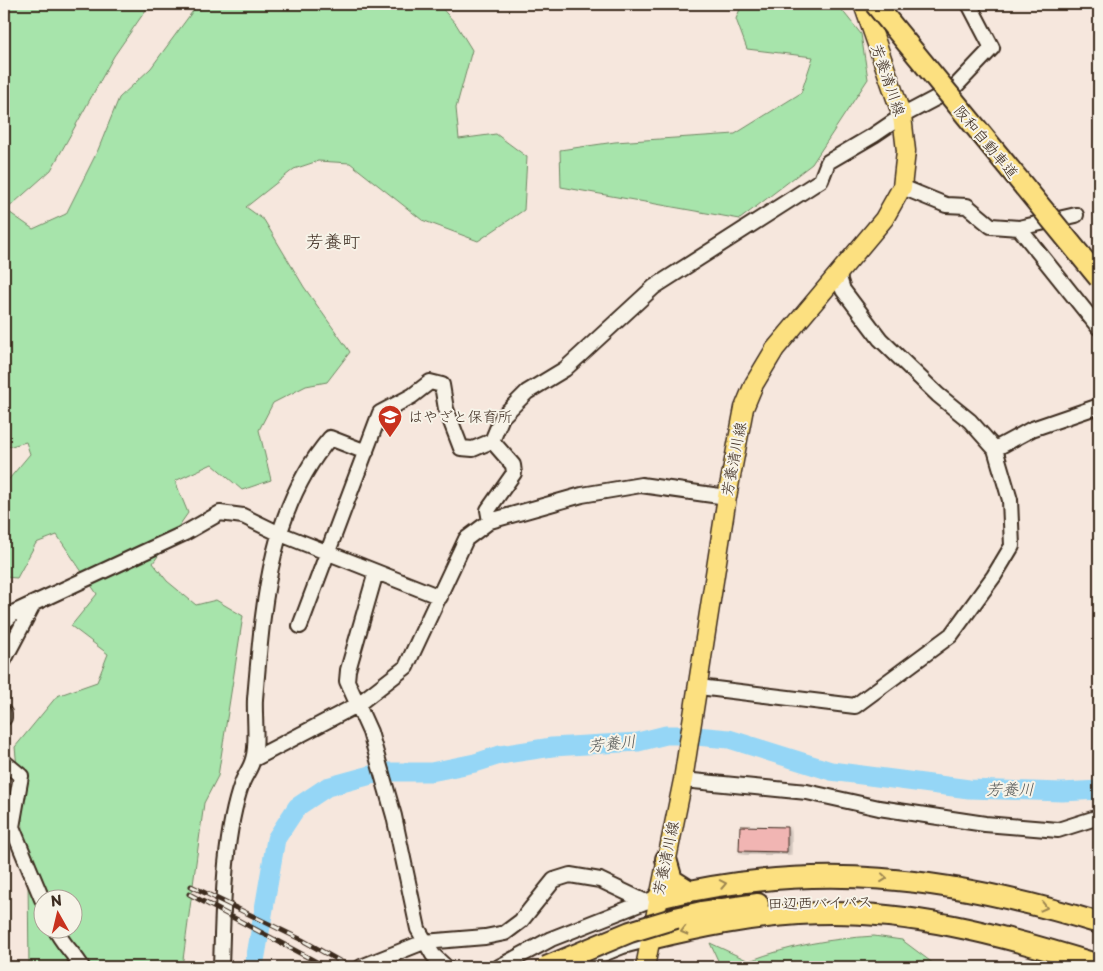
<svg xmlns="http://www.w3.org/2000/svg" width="1103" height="971" viewBox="0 0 1103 971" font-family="'Playpen Sans','Klee One',sans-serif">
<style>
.green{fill:#a7e4ab;stroke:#718764;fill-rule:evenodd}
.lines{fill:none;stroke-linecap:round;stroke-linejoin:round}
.river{stroke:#95d6f6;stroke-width:19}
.building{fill:#f1b5b3;stroke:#3b2a1e;filter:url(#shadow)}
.minor-casing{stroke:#3b2a1e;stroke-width:18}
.major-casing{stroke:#3b2a1e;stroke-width:21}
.highway-casing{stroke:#3b2a1e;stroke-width:24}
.minor{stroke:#f7f3e8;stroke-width:14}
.major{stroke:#fce080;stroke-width:18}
.highway{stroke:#fce080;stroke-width:20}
.rail-casing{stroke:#3b2a1e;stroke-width:5}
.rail{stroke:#f7f3e8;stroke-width:3;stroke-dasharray:9;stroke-linecap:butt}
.highway-bridge-casing{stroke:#3b2a1e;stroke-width:24;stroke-linecap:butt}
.highway-bridge{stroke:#fce080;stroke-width:20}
.oneway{stroke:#9c854f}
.labels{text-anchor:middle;stroke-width:4;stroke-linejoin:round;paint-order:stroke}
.street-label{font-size:15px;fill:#3b2a1e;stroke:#f7f3e8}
.poi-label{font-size:15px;fill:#3b2a1e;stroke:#f7f3e8;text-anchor:start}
.water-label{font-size:16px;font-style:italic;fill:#525554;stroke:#f7f3e8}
.quarter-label{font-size:18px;fill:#3b2a1e;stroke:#f7f3e8}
</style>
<defs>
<filter id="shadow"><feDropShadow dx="3" dy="3" stdDeviation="2.5" flood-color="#0004"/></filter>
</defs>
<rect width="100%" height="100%" fill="#f6e7dd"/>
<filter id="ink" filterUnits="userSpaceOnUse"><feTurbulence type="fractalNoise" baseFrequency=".02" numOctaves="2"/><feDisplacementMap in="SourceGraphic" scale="10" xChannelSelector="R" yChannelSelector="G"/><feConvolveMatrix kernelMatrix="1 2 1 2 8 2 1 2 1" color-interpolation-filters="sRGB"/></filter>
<g filter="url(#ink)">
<path class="green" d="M4 4H150L114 56 51 170 6 210 33 229 66 214 98 150 119 98 151 68 198 4H438L456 24 472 50 456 108 459 139 496 134 527 157 524 210 478 241 422 220 350 163 318 161 294 169 246 207 264 220 304 287 350 352 327 382 306 386 273 403 259 430 271 480 242 490 212 464 175 481 188 513 153 563 167 581 196 605 216 600 243 616 218 776 204 803 182 967H29L28 880 15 747 57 696 97 682 108 654 71 626 97 594 57 535 36 543 17 578 4 577V485L30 454 26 442 4 448ZM42 898H72V928H42Z
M742 4H837L861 34 868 79 812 164 740 219 561 187 560 150 615 142 735 134 801 93 813 57 747 49 736 19Z
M874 936 902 940 938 967H721L710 943 749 961C792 945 829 939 874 936Z"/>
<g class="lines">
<path class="river" d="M254 967 276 839 297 807 327 787 382 772H431L475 763 500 755 552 747 638 742 666 735H685L729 739 831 771 969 789 1062 792 1099 790"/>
</g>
<path class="building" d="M740 826 787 827V852L739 851Z"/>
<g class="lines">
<defs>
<path id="minor" d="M902 187 946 205 967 206 991 226 1019 228 1076 215
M1019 228 1099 328
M995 449 1032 429 1099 406
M490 521 488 510 514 473 513 465 492 441
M376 572 348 670 347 681 370 732 394 816 418 929 433 955 446 967
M4 622 15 612 185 533 220 513 243 516 278 533 440 597
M300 626 380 413 412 396 430 382 442 385 446 409 461 448 473 449 492 441 502 417 527 392 565 369 654 287 821 180 828 162 874 135 902 116 953 89 992 48 969 4
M4 660 34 603
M699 687 855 706 951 635 994 576 1012 546 1010 500 995 449 970 421 938 395 880 339 843 290 838 274
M4 713V718
M254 759 357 705 406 667 466 539 490 521 582 495 641 485 727 497
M4 762 21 776 12 827 42 899
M683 780 807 792 879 808 985 824 1058 830 1099 817
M55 928C61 943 74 953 82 967
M221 967C223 911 223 836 242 783 245 775 251 768 253 759 258 745 254 715 255 699 263 608 268 511 330 438L366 452
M361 967 424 942 485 937 505 933 521 921 554 880 570 875 600 880 646 902
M499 967 551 939 650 900
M571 967 623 946 650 939"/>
<path id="major" d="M645 967 683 780 727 497 744 408 754 384 775 349 884 219 902 187 906 151 902 116 863 4"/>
<path id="highway" d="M666 859 672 880 688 890
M658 898C815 860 946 876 1099 923
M676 918 702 912 758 904
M650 939C700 927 748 917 799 914 902 907 1002 935 1099 965"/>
</defs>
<use href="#minor" class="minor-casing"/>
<use href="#major" class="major-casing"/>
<use href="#highway" class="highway-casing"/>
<use href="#minor" class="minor"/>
<use href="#major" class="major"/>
<use href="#highway" class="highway"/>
<defs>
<path id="rail" d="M191 886 302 940 350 967
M189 894 326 967"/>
</defs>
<use href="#rail" class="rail-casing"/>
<use href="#rail" class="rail"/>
<defs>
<path id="highway-bridge" d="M875 4 1099 278
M546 967 630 932 676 918"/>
</defs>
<use href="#highway-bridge" class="highway-bridge-casing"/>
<use href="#highway-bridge" class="highway-bridge"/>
</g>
<defs><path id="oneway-chevron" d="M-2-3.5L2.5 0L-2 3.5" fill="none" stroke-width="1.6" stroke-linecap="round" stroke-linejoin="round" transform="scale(1.25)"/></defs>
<g class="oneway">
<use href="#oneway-chevron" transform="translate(884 878) rotate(6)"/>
<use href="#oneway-chevron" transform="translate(723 884) rotate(-11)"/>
<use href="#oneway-chevron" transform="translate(1044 907) rotate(14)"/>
<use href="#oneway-chevron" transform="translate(684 931) rotate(166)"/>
</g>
</g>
<defs>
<symbol id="school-pin" viewBox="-11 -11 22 30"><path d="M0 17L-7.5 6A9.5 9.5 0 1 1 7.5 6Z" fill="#c8321e" stroke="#f7f3e8"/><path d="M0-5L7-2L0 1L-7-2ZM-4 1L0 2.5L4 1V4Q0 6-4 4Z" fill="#fff"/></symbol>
</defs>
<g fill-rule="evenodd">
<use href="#school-pin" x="376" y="403" width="28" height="38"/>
</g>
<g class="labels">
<g class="street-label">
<text transform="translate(888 80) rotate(71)" y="5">芳養清川線</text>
<text transform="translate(986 142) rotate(50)" y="5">阪和自動車道</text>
<text transform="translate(734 459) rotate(-79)" y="5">芳養清川線</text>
<text transform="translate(666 858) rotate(-78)" y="5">芳養清川線</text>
<text transform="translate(820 903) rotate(-1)" y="5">田辺西バイパス</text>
</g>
<g class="poi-label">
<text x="408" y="422">はやざと保育所</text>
</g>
<g class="water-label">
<text transform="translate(612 743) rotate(-6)" y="6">芳養川</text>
<text x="1010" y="795">芳養川</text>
</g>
<g class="quarter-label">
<text x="333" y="248">芳養町</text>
</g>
</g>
<rect width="1103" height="971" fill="none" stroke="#f7f3e8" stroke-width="20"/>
<rect x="10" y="10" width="1083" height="951" fill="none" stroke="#3b2a1e" stroke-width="2" filter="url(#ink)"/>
<g transform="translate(58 914) rotate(352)"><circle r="24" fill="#f7f3e8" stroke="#aca397"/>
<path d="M0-4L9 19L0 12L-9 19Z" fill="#c8321e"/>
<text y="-8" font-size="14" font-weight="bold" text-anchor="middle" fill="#3b2a1e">N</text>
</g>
</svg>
